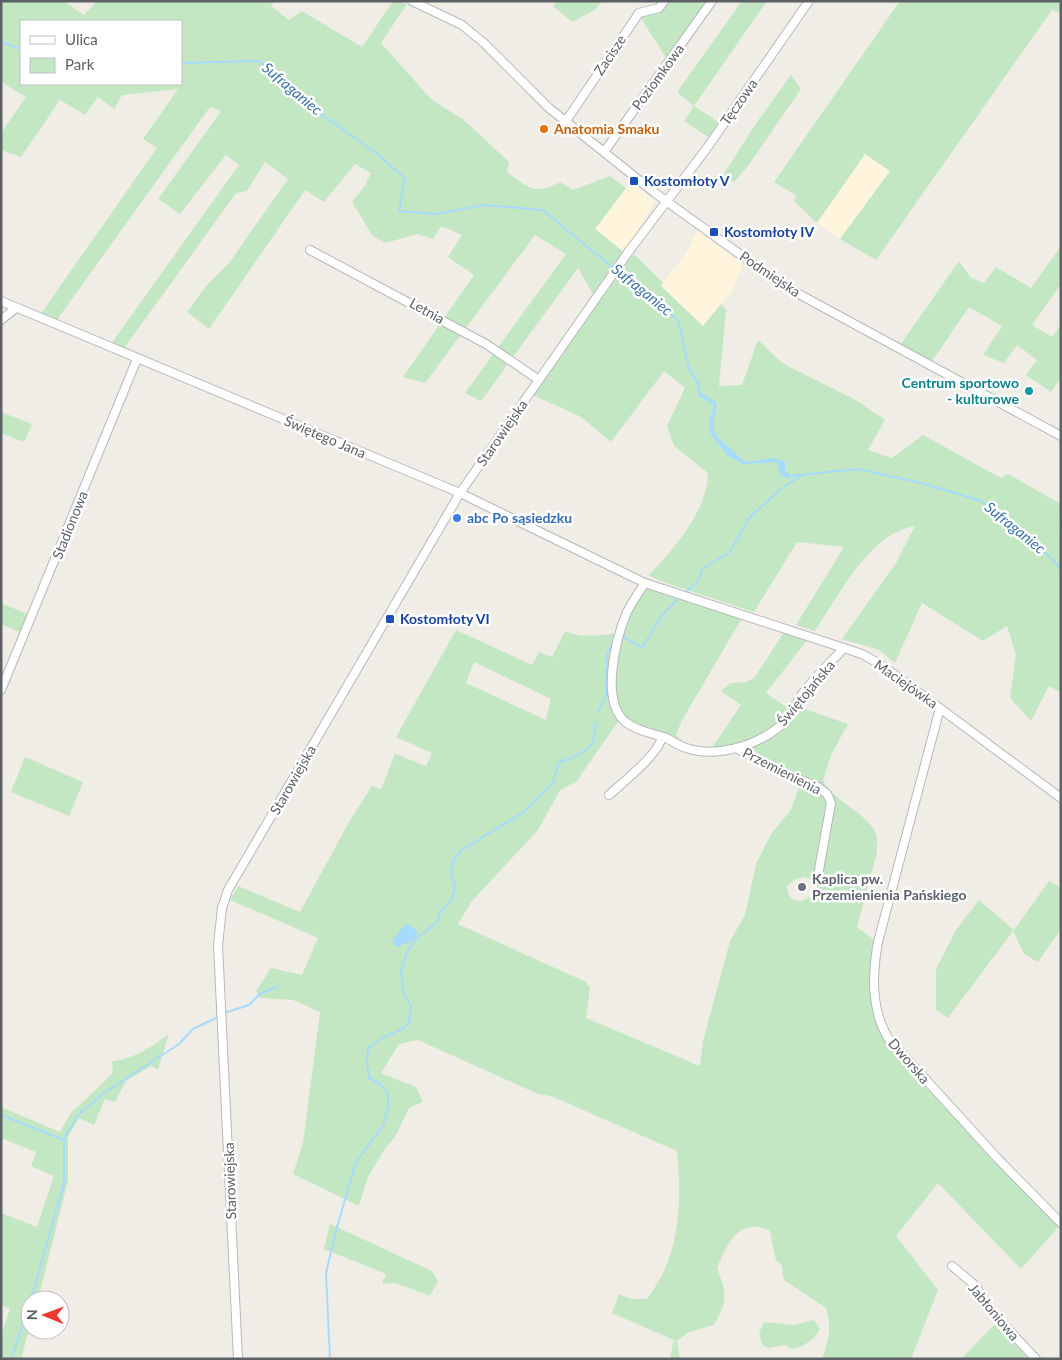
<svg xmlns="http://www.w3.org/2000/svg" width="1062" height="1360" viewBox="0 0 1062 1360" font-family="Lato,sans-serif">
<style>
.commercial{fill:#fef5dc}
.green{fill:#c3e7c2;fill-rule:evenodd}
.water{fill:#a6dbff}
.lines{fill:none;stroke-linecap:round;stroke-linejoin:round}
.stream{stroke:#a6dbff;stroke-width:2}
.minor-casing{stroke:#b6b8bc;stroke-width:10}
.minor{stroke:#fff;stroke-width:8}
.food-dot{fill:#e8710a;stroke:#fff;stroke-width:2}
.transit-dot{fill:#1a4fb4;stroke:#fff;stroke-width:2}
.culture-dot{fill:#0f9aa8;stroke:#fff;stroke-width:2}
.shop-dot{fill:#3f7fe0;stroke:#fff;stroke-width:2}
.worship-dot{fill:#6b7280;stroke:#fff;stroke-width:2}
.labels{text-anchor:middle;stroke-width:5;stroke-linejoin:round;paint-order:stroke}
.street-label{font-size:14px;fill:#5d6166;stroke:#fff}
.food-label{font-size:14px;font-weight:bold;fill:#c56008;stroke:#fff;text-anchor:start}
.transit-label{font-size:14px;font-weight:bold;fill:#164399;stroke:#fff;text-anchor:start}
.culture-label{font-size:14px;font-weight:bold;fill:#0d838f;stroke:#fff;text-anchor:end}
.shop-label{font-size:14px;font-weight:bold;fill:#366cbe;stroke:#fff;text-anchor:start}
.worship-label{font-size:14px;font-weight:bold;fill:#5b616d;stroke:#fff;text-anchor:start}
.water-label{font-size:15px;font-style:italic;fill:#3e75ab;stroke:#fff}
</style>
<rect width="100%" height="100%" fill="#f0ede6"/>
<path class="commercial" d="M865 154 891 172 840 239 817 223Z
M631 181 655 202 624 252 595 229Z
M697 230 743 265 732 291 703 327 661 286 687 251Z"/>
<path class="green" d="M1 1H64L84 15 97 1H274L271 6 289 20 302 11 362 47 393 1 407 4 381 43 432 100 464 120 509 162 507 172C529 188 534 196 560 182L573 190 610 176 626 188 595 229 624 252 593 294 578 268 481 401 465 393 566 254 535 235 425 383 403 377 474 275 448 257 462 235 441 226 433 239 418 234 385 243 372 235 352 202 364 187 371 173 355 164 324 202 305 190 209 329 187 312 207 285 229 263 288 179 265 162 247 191 236 193 125 347 153 359 151 361 111 344 239 165 226 155 180 214 158 199 221 111 210 107 56 321 40 315 157 148 143 139 178 89 122 95 114 109 98 97 85 115 60 100 21 157 1 150V133L26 97 1 82ZM21 21H181V84H21Z
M556 1H602L595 10 572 22 553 6Z
M669 1H708L667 59 640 17 662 11Z
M742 1H767L694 106 720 123 710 138 684 121 694 106 677 92Z
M900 1H1061V14L1052 10 876 260 840 239 890 171 865 154 817 223 794 201 797 196 774 182Z
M791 75 801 89 748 166 734 182 723 175 759 119Z
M1061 246V284L1032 325 1052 337 1061 325V378L1051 392 1026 375 1037 360 1017 345 1004 363 983 355 1002 326 969 307 932 361 900 345 959 261 971 278 984 283 996 267 1031 288Z
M635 255 663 283 661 286 703 326 721 304 726 310 719 386 742 385 758 340 782 363 856 400 885 420 868 450 892 458 923 435 1001 478 1005 475H1010L1061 504 1059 528 1061 530V693L1049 686 1031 721 1010 698 1016 654 1007 626 983 641 922 603 895 663 879 650 842 639 896 563 915 526C869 533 839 596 815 631L796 625 844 547 797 542 754 612 660 581 649 575C673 550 708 510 708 473L674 446 667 426 685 388 664 371 611 442 581 417 533 395 632 256Z
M1 412 32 424 24 442 1 433Z
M646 587 742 618 681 722 676 736 687 744 686 746C674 741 634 728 627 719 605 695 617 639 629 613 633 604 640 595 646 587Z
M1 603 30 615 22 633 1 624Z
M456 630 532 665 539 652 552 657 565 631C581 638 600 636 617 633L609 682 620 719 576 782 560 790 538 830 472 901 458 924 586 982 590 988 586 1018 700 1066 703 1041 730 941 745 915 756 864 771 834 790 811 799 788 763 768 767 766 746 750 749 746 775 732 797 706 848 724 831 755 823 780C836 803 861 810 874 829 878 835 877 845 877 852L857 927 876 941 871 968 884 1038 1060 1225 1021 1269 938 1183 896 1236 938 1290 911 1359H822C829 1339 832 1329 826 1308L784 1280 781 1264 776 1261 770 1231C739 1216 727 1245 717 1268 727 1295 728 1300 714 1325L689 1332 677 1341 680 1359H670L673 1343 676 1341 612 1313 619 1294 631 1299H647C652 1291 659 1282 663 1273 681 1236 681 1191 677 1151L551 1096 538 1094 418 1040 399 1044 381 1073 416 1087 423 1102 409 1108 395 1137 384 1150 368 1177 359 1206 293 1174 303 1143 320 1012 293 1000 260 998 256 991 271 968 302 975 318 938 230 900 238 886 300 912 349 822 372 786 381 789 395 754 426 766 432 753 396 737ZM474 662 551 699 546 720 466 683ZM804 877 817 881 816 895 812 900 809 897C798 906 787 899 787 886L796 879Z
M784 632 808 639 766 693 789 709C778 737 737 745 711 749L741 705 721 691 730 683 747 682 755 677Z
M25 757 83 782 69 816 11 792Z
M1049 881 1061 888V929L1038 962 1024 954 1013 931 948 1018 936 1010V969L956 930 979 900 1014 930Z
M169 1034 158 1069 151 1066 126 1081 115 1102 105 1099 94 1125 79 1118 68 1137V1181L38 1300H30V1326L21 1359H1V1336L10 1309 1 1305V1213L37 1227 54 1176 31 1166 36 1152 1 1138V1107L60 1132 70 1114 113 1073 112 1061C132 1060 153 1046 169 1034Z
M330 1224 432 1271 438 1281 430 1296 395 1283 382 1284 386 1274 324 1249Z
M814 1320 820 1329C813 1341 806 1345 793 1349L785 1345 768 1348 762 1344 759 1333 764 1322 794 1325Z
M995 1324 1029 1359H961Z"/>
<path class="water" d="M699 380 700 392 717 403 713 424 714 431 718 438 744 461C758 463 772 454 785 462V472L790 474V479L781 476 777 462 743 464 728 456 711 435 709 423 714 405 699 396 696 381Z
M405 924 416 929 417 935 412 941 396 947 392 941Z"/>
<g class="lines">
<path class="stream" d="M1 42 21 49
M181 63 259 61 318 112 376 153 405 178 399 211 436 214 484 205 543 210 613 268
M617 271 678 320 689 369 698 383
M789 476 858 469 925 484 981 501 1042 549 1061 569
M684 594 698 581 703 568 730 552 749 518 781 489 801 476
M622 636 642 648 662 615 680 597
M598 712 606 695 607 655 616 636
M224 1013 249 1005 260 994 278 986
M1 1115 64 1140
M31 1300 64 1183V1140L67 1133 79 1114 104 1093 179 1044 193 1029 220 1016
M11 1359 30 1304
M330 1359 326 1273 335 1234 356 1162 383 1126 388 1107V1094L380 1084 369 1078 367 1063 368 1048 382 1038 404 1028 409 1021 411 1007 403 991 401 971 408 950 417 938 437 922 440 913 452 899 455 887 451 871 453 861 462 850 525 811 553 782 559 762C571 758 590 753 594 738 596 733 594 728 596 722"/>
<defs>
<path id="minor" d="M412 1 462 25 484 43 549 108 655 193 784 286 1061 436
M566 121 639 13 659 8 664 1
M604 152 712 1
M310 250 486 344 539 380
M1 301 460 493 645 583 862 654 883 666 1061 798
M1 320 16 308
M645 583C639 592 632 602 627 612 616 638 599 703 627 723 639 732 653 733 666 738 673 741 679 746 686 748 717 758 755 746 779 727 790 719 795 704 803 693 815 677 830 663 844 648
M1 690 137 359
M940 708 878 942C872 975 871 1009 888 1038L999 1160 1061 1223
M736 748 775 770 818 787 827 794 831 803 817 881
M609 795C623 782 658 755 662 737
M952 1266 976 1286 987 1307 1036 1359
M238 1359 218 945 222 908 228 890 460 493 629 251 707 148 809 1"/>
</defs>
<use href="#minor" class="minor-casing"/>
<use href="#minor" class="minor"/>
</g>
<circle class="food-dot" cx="544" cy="129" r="5"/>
<g class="transit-dot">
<rect x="629" y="176" width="10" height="10" rx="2.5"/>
<rect x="709" y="227" width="10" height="10" rx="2.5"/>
<rect x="385" y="614" width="10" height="10" rx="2.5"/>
</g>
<circle class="culture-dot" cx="1029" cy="391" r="5"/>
<circle class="shop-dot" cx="457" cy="518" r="5"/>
<circle class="worship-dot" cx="802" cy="887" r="5"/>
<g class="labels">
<g class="street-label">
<text transform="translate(610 55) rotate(-56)" y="5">Zacisze</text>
<text transform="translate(658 77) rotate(-54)" y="5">Poziomkowa</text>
<text transform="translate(739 102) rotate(-55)" y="5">Tęczowa</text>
<text transform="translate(770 274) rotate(34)" y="5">Podmiejska</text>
<text transform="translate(427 311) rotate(29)" y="5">Letnia</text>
<text transform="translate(502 433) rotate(-55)" y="5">Starowiejska</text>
<text transform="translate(325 437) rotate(23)" y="5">Świętego Jana</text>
<text transform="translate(70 525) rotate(-68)" y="5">Stadionowa</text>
<text transform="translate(906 684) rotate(35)" y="5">Maciejówka</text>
<text transform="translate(806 693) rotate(-50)" y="5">Świętojańska</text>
<text transform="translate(782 771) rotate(27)" y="5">Przemienienia</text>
<text transform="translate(293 780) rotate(-60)" y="5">Starowiejska</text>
<text transform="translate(909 1061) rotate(49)" y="5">Dworska</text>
<text transform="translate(230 1181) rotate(-92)" y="5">Starowiejska</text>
<text transform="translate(994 1312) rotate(50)" y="5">Jabłoniowa</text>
</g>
<g class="food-label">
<text x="554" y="134">Anatomia Smaku</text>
</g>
<g class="transit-label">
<text x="644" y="186">Kostomłoty V</text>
<text x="724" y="237">Kostomłoty IV</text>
<text x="400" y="624">Kostomłoty VI</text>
</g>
<g class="culture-label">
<text x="1019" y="388">Centrum sportowo<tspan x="1019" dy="16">- kulturowe</tspan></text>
</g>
<g class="shop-label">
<text x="467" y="523">abc Po sąsiedzku</text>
</g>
<g class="worship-label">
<text x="812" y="884">Kaplica pw.<tspan x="812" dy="16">Przemienienia Pańskiego</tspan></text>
</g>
<g class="water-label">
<text transform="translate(292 89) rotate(40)" y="5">Sufraganiec</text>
<text transform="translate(642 290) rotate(39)" y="5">Sufraganiec</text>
<text transform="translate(1015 528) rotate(39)" y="5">Sufraganiec</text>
</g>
</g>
<rect width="1062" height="1360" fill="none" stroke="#5d6166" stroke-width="5"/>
<rect x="20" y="20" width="162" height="65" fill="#ffffff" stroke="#bec0c2"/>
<rect x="30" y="36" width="25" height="8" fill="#ffffff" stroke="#bec0c2"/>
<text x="65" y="45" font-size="15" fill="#5d6166">Ulica</text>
<rect x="30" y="58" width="25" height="15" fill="#c3e7c2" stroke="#bec0c2"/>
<text x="65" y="70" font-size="15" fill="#5d6166">Park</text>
<g transform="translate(45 1315) rotate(271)"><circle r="24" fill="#ffffff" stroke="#bec0c2"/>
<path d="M0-4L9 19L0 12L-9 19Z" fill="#ec392f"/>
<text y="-8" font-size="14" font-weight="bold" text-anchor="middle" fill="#5d6166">N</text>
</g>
</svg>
